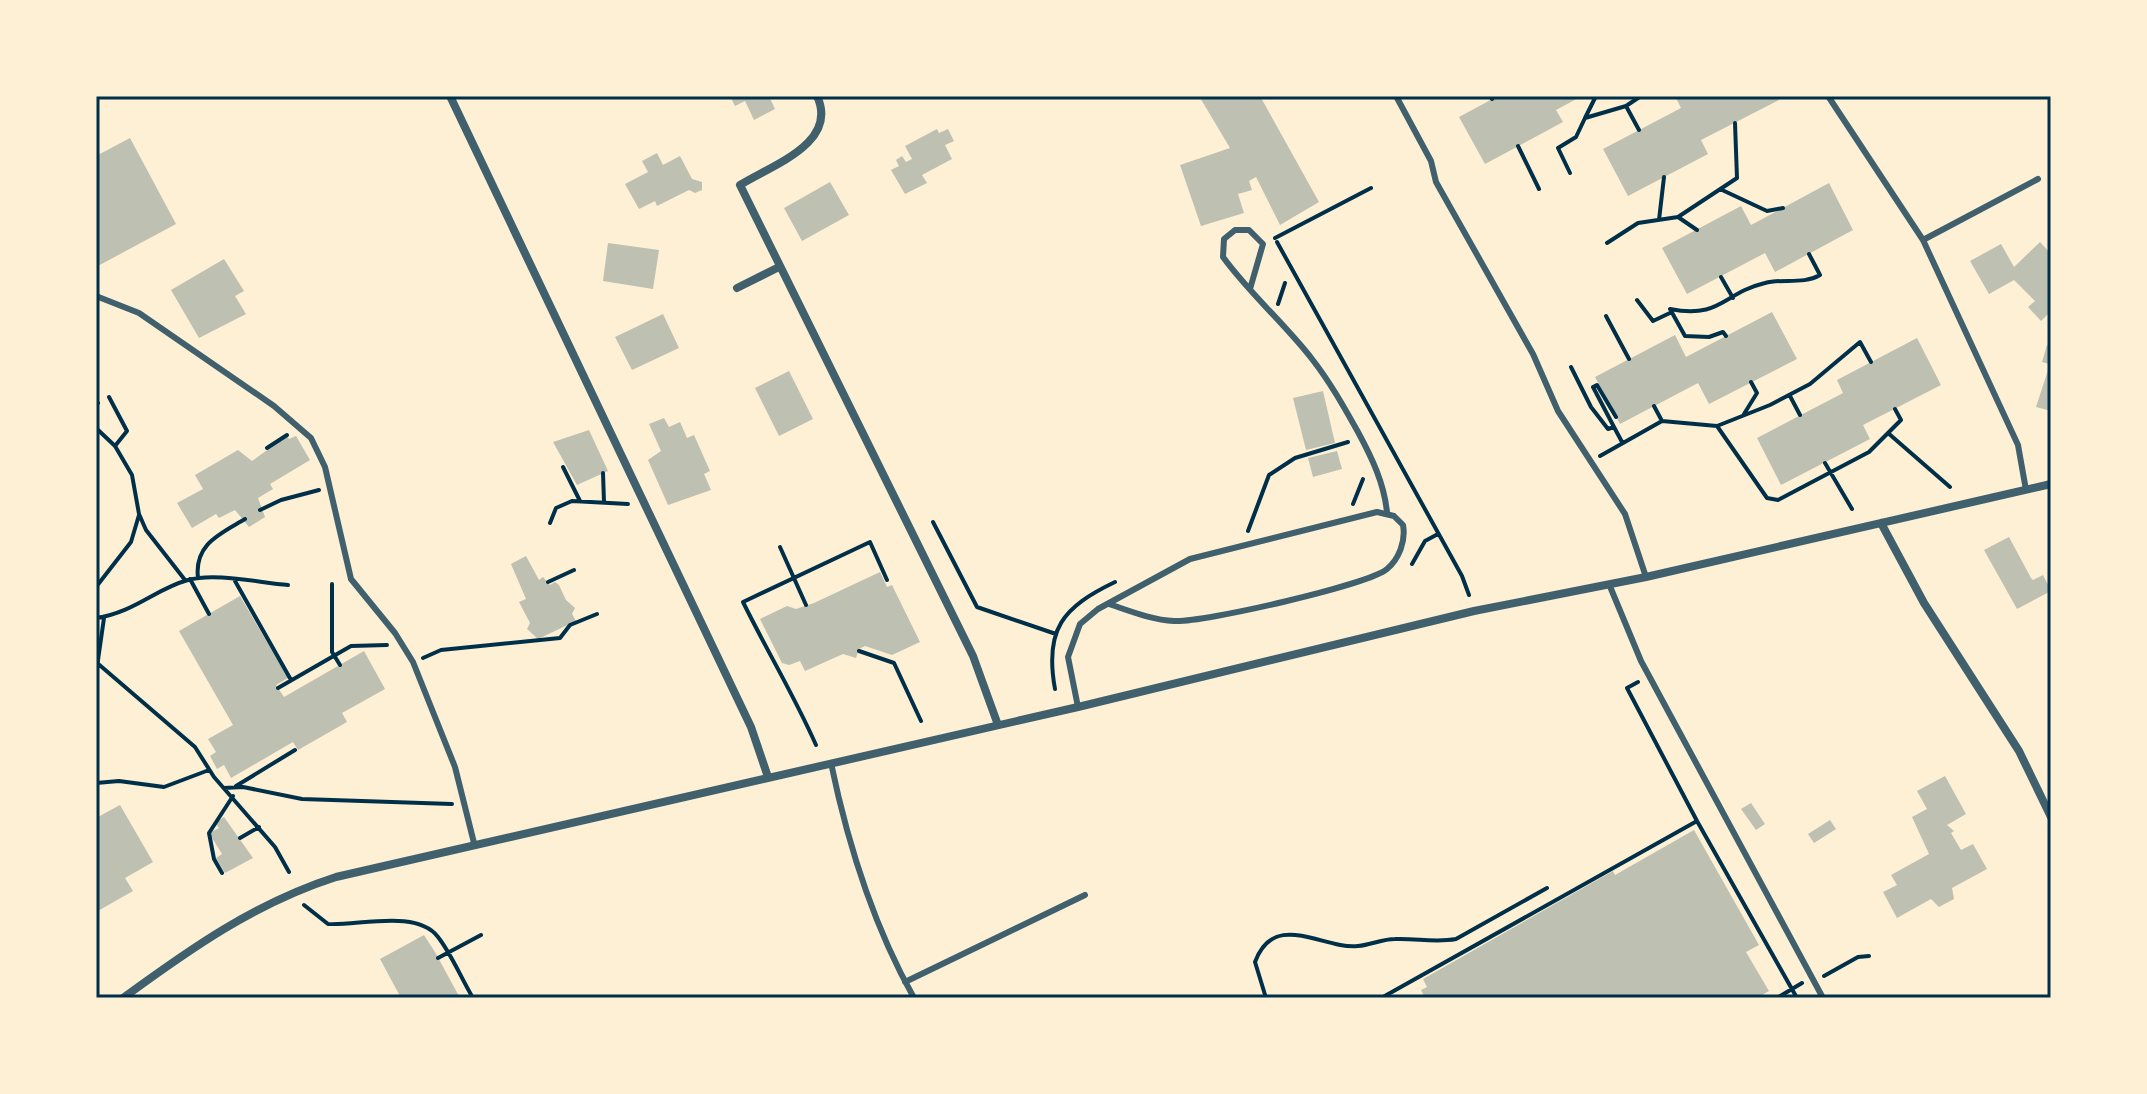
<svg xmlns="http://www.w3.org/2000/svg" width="2147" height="1094" viewBox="0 0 2147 1094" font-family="'Open Sans',sans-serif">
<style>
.building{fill:#bec0b2}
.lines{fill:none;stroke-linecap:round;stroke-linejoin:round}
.path{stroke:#003049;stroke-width:4}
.service{stroke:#3f606c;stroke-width:6}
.minor{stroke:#3f606c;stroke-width:8}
.neatline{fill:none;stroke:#003049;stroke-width:3}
</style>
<rect width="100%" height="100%" fill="#fdf0d5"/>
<path class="building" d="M730 96H769L775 109 754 120 745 101 735 106Z
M1199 96H1260L1319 202 1280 225 1256 177 1249 181 1252 190 1238 194 1244 213 1201 226 1180 165 1230 148Z
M1498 96H1582L1556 110 1563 122 1485 164 1459 117Z
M1675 96H1777L1779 100 1701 140 1708 154 1628 196 1603 149 1681 108Z
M937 129 939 133 948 129 954 141 945 145 952 159 922 175 927 183 905 194 891 170 899 166 896 160 902 156 906 162 912 159 905 146Z
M130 138 176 224 96 267V156Z
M657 153 663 165 680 156 692 179 702 182V190L695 193 689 190 657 206 655 201 639 209 625 184 648 172 642 161Z
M830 182 849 215 802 241 784 208Z
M1829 183 1853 230 1775 272 1765 253 1687 294 1662 248 1741 206 1751 225Z
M2040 242 2051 254V317L2048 314 2041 321 2028 307 2035 301 2014 280 1989 294 1970 261 2001 244 2014 267Z
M608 243 659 250 653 289 603 281Z
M224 259 244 291 235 296 246 314 199 338 171 290Z
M1772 312 1797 359 1709 404 1698 383 1620 424 1595 377 1675 335 1686 357Z
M663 314 679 348 632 370 615 337Z
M1917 338 1941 385 1863 425 1870 439 1781 485 1757 438 1843 393 1837 380Z
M2047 345 2051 346V411L2036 407 2050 364 2042 362Z
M789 371 813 419 779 436 755 388Z
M1323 391 1335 443 1306 450 1293 398Z
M664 418 669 427 680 422 687 438 694 435 710 471 704 474 711 490 668 505 648 460 661 451 649 424Z
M589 430 608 471 577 485 553 442Z
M287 436 289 439 296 436 310 460 270 484 273 489 258 498 265 517 249 527 235 510 219 518 216 514 192 528 177 503 203 489 195 475 238 450 252 461Z
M1337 451 1342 469 1313 477 1308 458Z
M2009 537 2031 578 2033 580 2043 575 2051 591 2017 609 1984 550Z
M526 556 539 580 543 577 550 585 555 582 559 585 566 600 575 608 572 614 576 621 538 639 527 629 530 623 519 602 526 599 511 564Z
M880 572 887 587 892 585 920 642 892 655 865 646 859 649 856 658 843 654 805 671 800 661 789 665 782 663 760 619 787 606 796 609 814 603Z
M240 596 288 678 276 685 284 697 364 651 385 689 342 713 347 722 298 750 293 742 231 778 224 765 217 769 210 756 216 752 208 739 233 725 179 631Z
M1945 776 1966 814 1947 825 1954 831 1951 833 1961 850 1973 844 1987 869 1952 888 1954 899 1939 907 1931 899 1897 918 1883 892 1897 885 1891 875 1929 854 1912 817 1927 809 1917 791Z
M1751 803 1765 824 1756 830 1741 809Z
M120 805 153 862 125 878 133 891 96 912V818Z
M224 817 253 858 225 873 216 858 222 854 209 833 219 828 215 823Z
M1830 820 1836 829 1814 843 1808 834Z
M1694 830 1759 945 1746 952 1769 991 1757 998H1425L1421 990 1427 987 1423 979 1613 871 1615 875Z
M424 935 435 952 460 998H401L380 959Z"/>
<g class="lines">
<path class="path" d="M1490 96 1492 99
M1626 106 1639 130
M1585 118 1596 96
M1518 146 1539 189
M1570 173 1558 148 1576 137 1585 118 1626 106 1641 96
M1720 189 1767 211 1783 208
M1678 217 1737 178 1735 123
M1659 220 1664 177
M1275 238 1371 188
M1277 242 1462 576 1469 595
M1607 243 1638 223 1678 217 1697 230
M1721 277 1733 298
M1637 300 1653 321 1672 312
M1278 304 1285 283
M1670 309C1721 319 1723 293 1765 283 1783 278 1803 285 1820 275L1809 254
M1670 309 1685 336 1709 337 1723 332 1726 336
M1606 316 1629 359
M1571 367 1591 407 1608 429 1614 427 1622 442
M1790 396 1800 415
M109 397 127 431 115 446
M96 404 98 403
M1654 406 1662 421
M1744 414 1757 393 1751 382
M1717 426 1767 498 1778 500 1869 452 1901 420 1895 409
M1614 427 1593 387 1597 385 1616 417
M96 428 115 446 132 475 139 514 146 530 185 580
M1888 433 1950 487
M267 448 287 435
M1600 456 1662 421 1717 426 1770 405 1810 384 1860 342 1871 362
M1825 463 1852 509
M563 467 580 501
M603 473 604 502
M1353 504 1363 479
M260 510 281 500 319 490
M933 522 977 607 1056 634
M550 523 556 508 572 501 628 504
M1248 531 1269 475 1295 458 1348 442
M780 547 806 605
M1412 564 1425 541 1438 534
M198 578C194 544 220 534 245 519
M190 579 209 614
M235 581 291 680
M548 582 574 570
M332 584V652L340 665
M96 587 131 542 139 515
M96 618C135 612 155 589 188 580 215 572 260 583 288 585
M859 651 894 663 921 721
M423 658 441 650 560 638 570 625 597 614
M96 662 195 747 214 777 275 847 289 872
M96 674 104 618
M1638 682 1627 688 1697 821 1797 998
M278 688 351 646 387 645
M1055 689C1044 629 1063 607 1115 582
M816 745C794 695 767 651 743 602L870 542 887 580
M96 783 119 781 164 787 209 770
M236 786 295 750
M224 788 243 787 302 799 452 804
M240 838 259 827
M222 873 214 859 209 833 233 796
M304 905 328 924C358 926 417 909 438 937 452 955 461 978 473 998
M438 958 481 935
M1824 976 1858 957 1869 956
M1383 997 1697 821
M1266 998 1255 962C1275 909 1323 950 1358 946 1371 945 1382 939 1395 939 1416 938 1435 943 1456 939L1547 888
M1777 998 1802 983"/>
<path class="service" d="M1396 96 1431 161 1436 182 1533 354 1558 411 1625 514 1646 577
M1828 96 1923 240
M1250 289 1263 244 1249 230H1235L1224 239 1223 257C1250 294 1285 324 1312 359 1330 382 1344 407 1358 432 1372 458 1384 483 1387 512
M96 296 139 313 274 406 311 438 325 467 351 579 395 633 413 662 455 767 474 843
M2026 490 2018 445 1923 240 2038 179
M1609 584 1641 661 1823 998
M1078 707 1068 657 1080 624 1098 609 1190 559 1377 512 1394 516 1403 525C1406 541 1399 559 1387 569 1368 585 1202 623 1174 621 1152 620 1130 611 1109 604
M831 763C848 845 873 925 914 998
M905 982 1085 895"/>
<path class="minor" d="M450 96 751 727 768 777
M817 96C839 143 772 165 740 185L973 656 998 725
M737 288 779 267
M1881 523 1924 603 2019 751 2051 817
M123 998C190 949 255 903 336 877L1078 707 1474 611 1646 577 2051 484"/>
</g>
<rect width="2147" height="1094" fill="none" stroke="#fdf0d5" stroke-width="196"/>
<rect x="98" y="98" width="1951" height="898" class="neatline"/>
</svg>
